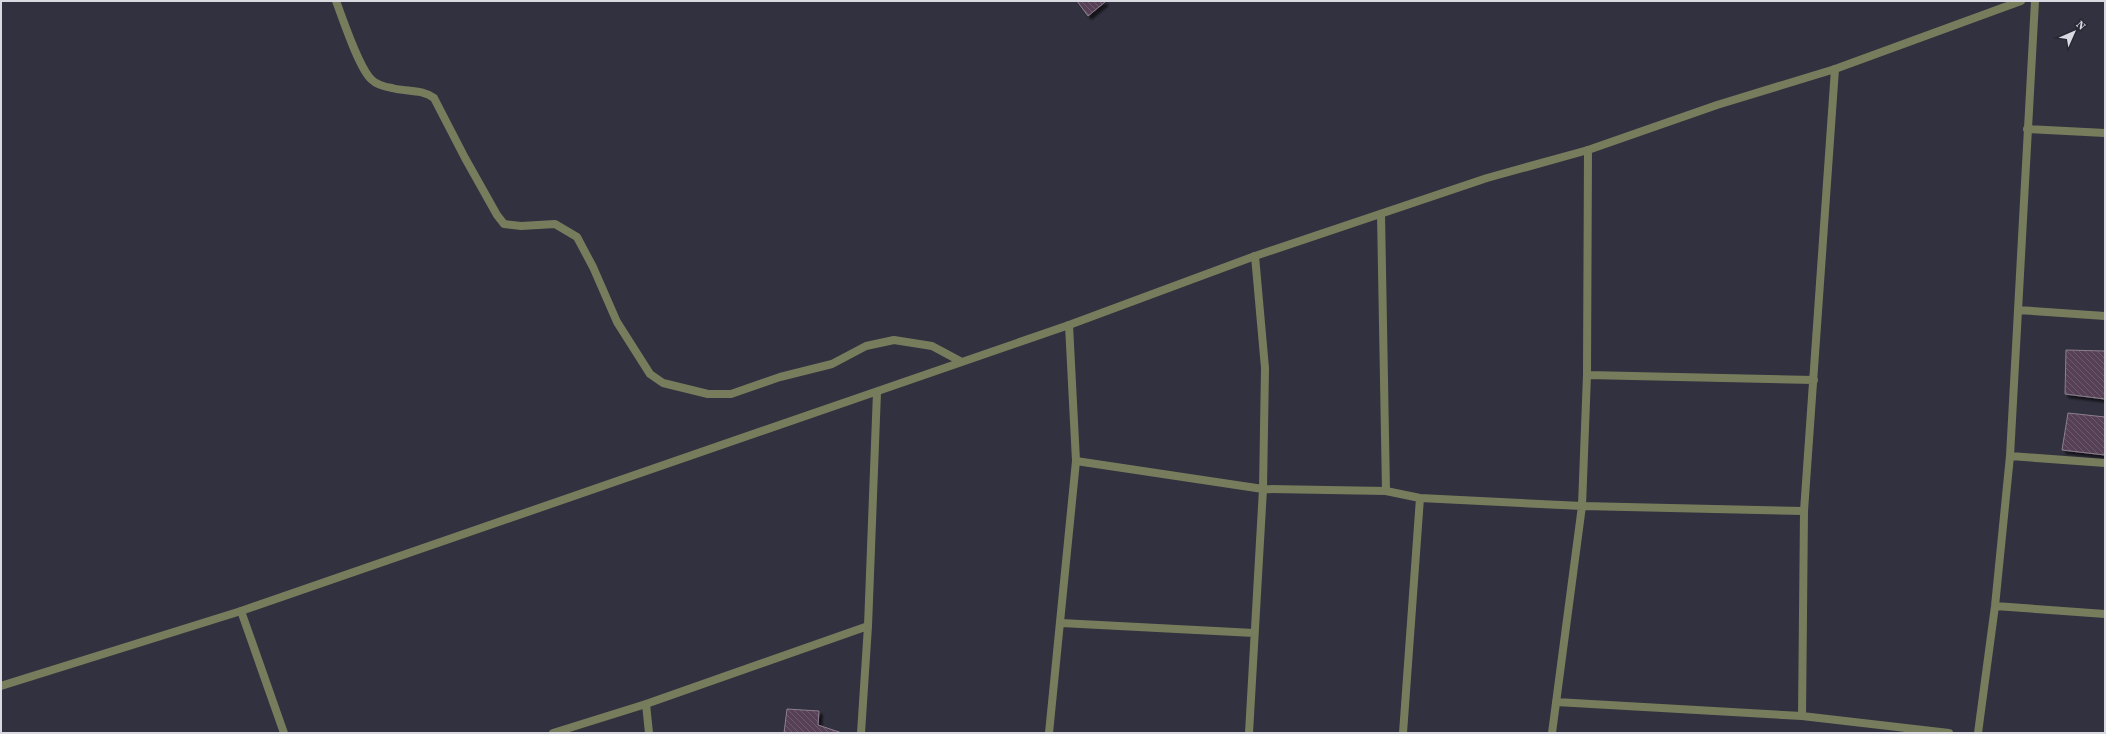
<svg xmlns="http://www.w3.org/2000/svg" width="2106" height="734" viewBox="0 0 2106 734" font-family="'Source Serif 4',serif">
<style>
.building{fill:url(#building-back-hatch);stroke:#8d808d;filter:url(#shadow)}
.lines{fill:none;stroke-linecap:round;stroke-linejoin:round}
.minor{stroke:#777d5c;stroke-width:8}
.tertiary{stroke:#777d5c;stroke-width:8}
</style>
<defs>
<pattern id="building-back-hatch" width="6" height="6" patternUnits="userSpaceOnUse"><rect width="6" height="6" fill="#563f56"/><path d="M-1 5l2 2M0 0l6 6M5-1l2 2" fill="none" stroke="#6e5a6e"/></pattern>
<filter id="shadow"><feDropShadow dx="3.5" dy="3.5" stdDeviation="1" flood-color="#0009"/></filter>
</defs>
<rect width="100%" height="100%" fill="#32313f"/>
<path class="building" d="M1077 1H1104L1105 2 1088 16Z
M2066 350 2105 351V399L2065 394Z
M2068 413 2105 417V455L2062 450Z
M787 709 819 711 818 725 842 733H784Z"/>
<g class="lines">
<path class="minor" d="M336 1C343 19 359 69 372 80 377 85 386 87 392 88 406 92 422 89 434 98L465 158 497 215 504 224 521 226 555 224 577 237 593 267 617 322 650 374 663 383 708 394H731L780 377 832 364 866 346 894 340 932 346 960 361
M2027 129 2105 133
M1381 214 1386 491
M2018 310 2105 316
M1587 375 1814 380
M2010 456 2105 463
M1076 461 1263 489 1386 491 1420 498 1582 506 1804 511
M1995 606 2105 614
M241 611 284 733
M1061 623 1254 633
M1556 702 1802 716 1949 733
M646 704 649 733
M1802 716 1804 511 1835 69
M553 733 646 704 868 626
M861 733 868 626 877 392
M1049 733 1076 461 1069 325
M1249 733 1263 489 1265 368 1255 256
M1403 733 1420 498
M1552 733 1582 506 1587 375 1588 150
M1978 733 1995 606 2010 456 2035 1"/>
<path class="tertiary" d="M1 686 241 611 1069 325 1255 256 1487 178 1588 150 1717 105 1835 69 2021 1"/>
</g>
<rect width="2106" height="734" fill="none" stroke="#d9d9e1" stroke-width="4"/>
<g transform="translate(2074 32) rotate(45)" stroke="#282734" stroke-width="3" paint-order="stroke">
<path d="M0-3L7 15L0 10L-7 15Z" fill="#d9d9e1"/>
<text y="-6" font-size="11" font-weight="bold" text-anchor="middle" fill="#d9d9e1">N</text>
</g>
</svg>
